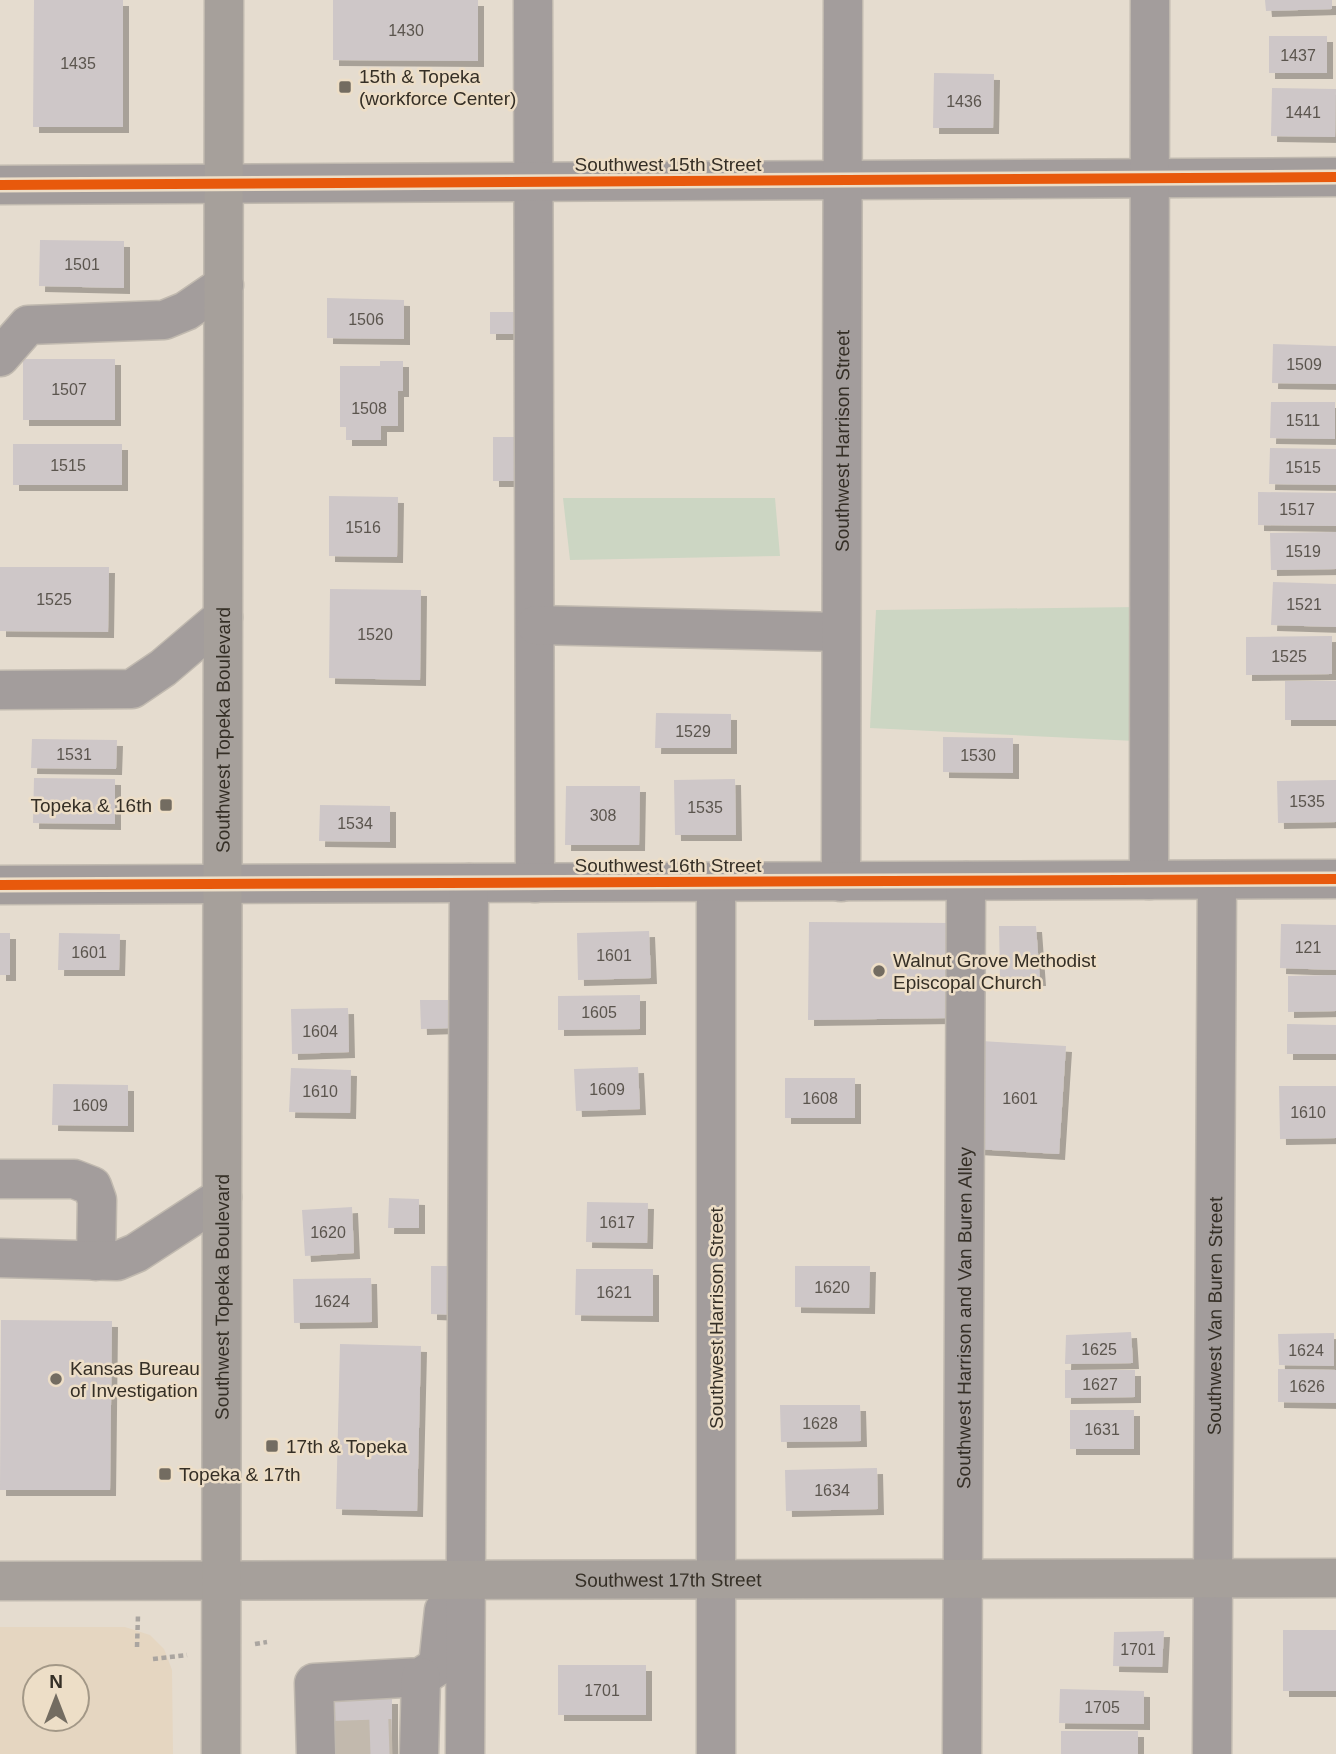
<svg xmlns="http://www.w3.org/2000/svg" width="1336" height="1754" viewBox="0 0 1336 1754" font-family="Helvetica,sans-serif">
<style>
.built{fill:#e5d6c1;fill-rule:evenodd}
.green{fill:#ccd6c3}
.building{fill:#cec7c8;filter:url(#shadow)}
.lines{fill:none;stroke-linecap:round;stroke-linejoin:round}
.minor-tunnel{stroke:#c2b9ad;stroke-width:38;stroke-dasharray:38 19;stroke-linecap:butt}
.minor-casing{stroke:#c0b9af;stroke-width:41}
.major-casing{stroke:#c0b9af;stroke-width:41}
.path{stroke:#aaa5a0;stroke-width:4.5;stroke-dasharray:5 3.5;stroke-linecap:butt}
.minor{stroke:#a39d9c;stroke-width:38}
.major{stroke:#a6a09b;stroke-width:38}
.cycleway-casing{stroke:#eddec7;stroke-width:15}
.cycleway{stroke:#e8590c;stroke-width:10}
.poi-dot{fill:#736c61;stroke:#eddec7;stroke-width:2.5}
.labels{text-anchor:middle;stroke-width:5;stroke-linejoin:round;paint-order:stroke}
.number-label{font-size:16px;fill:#5b554e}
.poi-label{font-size:19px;fill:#352f26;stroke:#eddec7;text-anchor:start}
.street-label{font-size:19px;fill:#352f26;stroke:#eddec7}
</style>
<defs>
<filter id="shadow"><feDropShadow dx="6" dy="6" stdDeviation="0" flood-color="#0004"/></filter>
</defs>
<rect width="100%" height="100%" fill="#e5dccf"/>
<path class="built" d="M0 1627H125L150 1635 164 1649 172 1670 173 1754H0ZM35 1677H77V1719H35Z"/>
<path class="green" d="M563 498H775L780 556 570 560Z
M1137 607 1135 741 870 728 876 610Z"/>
<path class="building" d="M34 0H123V127H33Z
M333 0H478V61L333 60Z
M1265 0H1332V9L1266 11Z
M1269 36H1327V73H1269Z
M934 73 994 74 993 128H933Z
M1272 88 1336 89 1335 137 1271 136Z
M40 240 124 241V288L39 286Z
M327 298 404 300V339L327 338Z
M490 312H518V334H490Z
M1273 344 1336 346V384L1272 383Z
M23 359H115V420H23Z
M380 361H403V391H398V426H381V440H346V427H340V366H380Z
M1271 402H1335V439L1270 438Z
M493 437H524L523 481H493Z
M13 444H122V485H13Z
M1270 448 1336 449V485L1269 484Z
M1258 492 1336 493V526L1258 525Z
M329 496 398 497 397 557 329 556Z
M1336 532V569L1271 570 1270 533Z
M0 567H109L108 632 0 631Z
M1273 582 1336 584V627L1271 625Z
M330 589 421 590 420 680 329 678Z
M1332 636V674L1246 675V637Z
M1285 681H1336V720H1285Z
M656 713 731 714V748H655Z
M943 737 1013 738V773L943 772Z
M32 739 117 740 116 769 31 768Z
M34 778 115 779V824L33 823Z
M735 779 736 835H675L674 780Z
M1336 780V822L1278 823 1277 781Z
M566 786H640L639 845H565Z
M320 805 390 806V842L319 841Z
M809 922 950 923 948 1018 808 1020Z
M1281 924 1336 925V970L1280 968Z
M999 926H1036L1040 980H1000Z
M649 931 651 978 578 980 577 933Z
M0 933H10V975H0Z
M59 933 120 934 119 970H58Z
M1336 975V1011L1288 1012V976Z
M640 995V1029L558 1030V996Z
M420 1000H450V1028L421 1029Z
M348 1008 349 1052 292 1054 291 1009Z
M1287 1024 1336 1025V1054H1287Z
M981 1041 1066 1046 1059 1154 974 1149Z
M638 1067 640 1109 576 1111 574 1069Z
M291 1068 351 1070 350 1113 289 1112Z
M785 1078H855V1118H785Z
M53 1084 128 1085V1126L52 1125Z
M1279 1086H1336V1138L1280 1139Z
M389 1198 419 1199V1228H388Z
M587 1202 648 1203 647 1243 586 1242Z
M352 1207 354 1253 305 1256 302 1210Z
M431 1266H460L459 1315 431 1314Z
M795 1266H870L869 1308 795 1307Z
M576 1269H653V1316L575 1315Z
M371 1278 372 1322 294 1323 293 1279Z
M1 1320 112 1321 110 1490H0Z
M1131 1332 1133 1363 1065 1364 1066 1335Z
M1334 1333V1366L1279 1365 1278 1334Z
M340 1344 421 1346 417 1511 336 1509Z
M1278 1369 1336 1370V1403L1278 1402Z
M1065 1370H1135V1397L1065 1398Z
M780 1405H860L861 1441 781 1442Z
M1070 1410H1134V1449H1070Z
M877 1468 878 1509 786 1511 785 1470Z
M1283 1630H1336V1691H1283Z
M1164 1631 1162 1667 1113 1666 1114 1632Z
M558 1665H646V1715H558Z
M1060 1689 1144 1691V1724L1059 1723Z
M332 1698H392V1754H332Z
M1061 1731H1138V1754H1061Z"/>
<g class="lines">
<path class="minor-tunnel" d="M332 1740 392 1738"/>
<defs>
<g id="minor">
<path d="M533 0 535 883"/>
<path d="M0 185 1336 177"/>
<path d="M0 357 28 325 164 320 186 311 224 285"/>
<path d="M536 625 841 632"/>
<path d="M0 690 132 689 163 668 223 617"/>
<path d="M1149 880 1150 0"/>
<path d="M716 882V1754"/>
<path id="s1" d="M841 882 843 0"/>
<path d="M0 885 1336 879"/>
<path d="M0 1179H74L92 1186 97 1200 96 1261"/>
<path d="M0 1258 117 1261 136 1253 222 1197"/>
<path d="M316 1754 314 1683 421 1677 438 1666 444 1610"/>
<path d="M419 1754 421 1677"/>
<path d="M465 1754 469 883"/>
<path id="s2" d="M962 1754 966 881"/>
<path id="s3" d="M1212 1754 1217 880"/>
</g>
<g id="major">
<path id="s4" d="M0 1581 1336 1578"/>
<path id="s5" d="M221 1754 224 0"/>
</g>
</defs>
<use href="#minor" class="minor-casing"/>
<use href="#major" class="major-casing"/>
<path class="path" d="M255 1644 267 1642
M137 1647 138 1615
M153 1659 187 1655"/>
<use href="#minor" class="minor"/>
<use href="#major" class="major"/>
<defs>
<path id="cycleway" d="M0 185 1336 177
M0 885 1336 879"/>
</defs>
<use href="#cycleway" class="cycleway-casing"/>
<use href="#cycleway" class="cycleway"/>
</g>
<g class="poi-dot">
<rect x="338" y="80" width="14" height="14" rx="3.5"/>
<rect x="159" y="798" width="14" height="14" rx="3.5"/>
<circle cx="879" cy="971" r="7"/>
<circle cx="56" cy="1379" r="7"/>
<rect x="265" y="1439" width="14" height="14" rx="3.5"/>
<rect x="158" y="1467" width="14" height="14" rx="3.5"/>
</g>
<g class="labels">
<g class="number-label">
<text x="406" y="36">1430</text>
<text x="1298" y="61">1437</text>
<text x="78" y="69">1435</text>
<text x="964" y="107">1436</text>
<text x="1303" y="118">1441</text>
<text x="82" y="270">1501</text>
<text x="366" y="325">1506</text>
<text x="1304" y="370">1509</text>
<text x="69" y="395">1507</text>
<text x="369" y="414">1508</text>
<text x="1303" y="426">1511</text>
<text x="68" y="471">1515</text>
<text x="1303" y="473">1515</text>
<text x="1297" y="515">1517</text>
<text x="363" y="533">1516</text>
<text x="1303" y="557">1519</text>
<text x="54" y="605">1525</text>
<text x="1304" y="610">1521</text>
<text x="375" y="640">1520</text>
<text x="1289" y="662">1525</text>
<text x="693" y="737">1529</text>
<text x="74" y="760">1531</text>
<text x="978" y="761">1530</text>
<text x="1307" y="807">1535</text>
<text x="705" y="813">1535</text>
<text x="603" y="821">308</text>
<text x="355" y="829">1534</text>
<text x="1308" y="953">121</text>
<text x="89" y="958">1601</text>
<text x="614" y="961">1601</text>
<text x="599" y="1018">1605</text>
<text x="320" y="1037">1604</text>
<text x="607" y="1095">1609</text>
<text x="320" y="1097">1610</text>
<text x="820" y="1104">1608</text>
<text x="1020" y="1104">1601</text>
<text x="90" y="1111">1609</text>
<text x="1308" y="1118">1610</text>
<text x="617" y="1228">1617</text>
<text x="328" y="1238">1620</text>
<text x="832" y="1293">1620</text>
<text x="614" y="1298">1621</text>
<text x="332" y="1307">1624</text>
<text x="1099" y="1355">1625</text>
<text x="1306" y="1356">1624</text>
<text x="1100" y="1390">1627</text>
<text x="1307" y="1392">1626</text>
<text x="820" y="1429">1628</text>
<text x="1102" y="1435">1631</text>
<text x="832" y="1496">1634</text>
<text x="1138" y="1655">1701</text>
<text x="602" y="1696">1701</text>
<text x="1102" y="1713">1705</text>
</g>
<g class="poi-label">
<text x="359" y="83">15th &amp; Topeka<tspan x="359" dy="22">(workforce Center)</tspan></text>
<text x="152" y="812" text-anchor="end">Topeka &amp; 16th</text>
<text x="893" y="967">Walnut Grove Methodist<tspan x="893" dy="22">Episcopal Church</tspan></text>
<text x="70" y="1375">Kansas Bureau<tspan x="70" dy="22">of Investigation</tspan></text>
<text x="286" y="1453">17th &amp; Topeka</text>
<text x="179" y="1481">Topeka &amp; 17th</text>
</g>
<g class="street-label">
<text x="668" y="171">Southwest 15th Street</text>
<text dy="7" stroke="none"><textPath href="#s1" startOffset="441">Southwest Harrison Street</textPath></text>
<text dy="7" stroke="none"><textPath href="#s5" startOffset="1024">Southwest Topeka Boulevard</textPath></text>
<text x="668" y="872">Southwest 16th Street</text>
<text dy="7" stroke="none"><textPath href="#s5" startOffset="457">Southwest Topeka Boulevard</textPath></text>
<text dy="7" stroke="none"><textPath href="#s2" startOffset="436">Southwest Harrison and Van Buren Alley</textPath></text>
<text dy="7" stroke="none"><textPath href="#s3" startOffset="438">Southwest Van Buren Street</textPath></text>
<text transform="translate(716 1318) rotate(-90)" y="7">Southwest Harrison Street</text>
<text dy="7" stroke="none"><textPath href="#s4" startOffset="668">Southwest 17th Street</textPath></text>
</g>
</g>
<g transform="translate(56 1698)"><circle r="33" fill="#eddec7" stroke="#a39887" stroke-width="2"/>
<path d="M0-5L12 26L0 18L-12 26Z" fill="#736c61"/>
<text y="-10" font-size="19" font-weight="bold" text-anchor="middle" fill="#352f26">N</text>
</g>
</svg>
